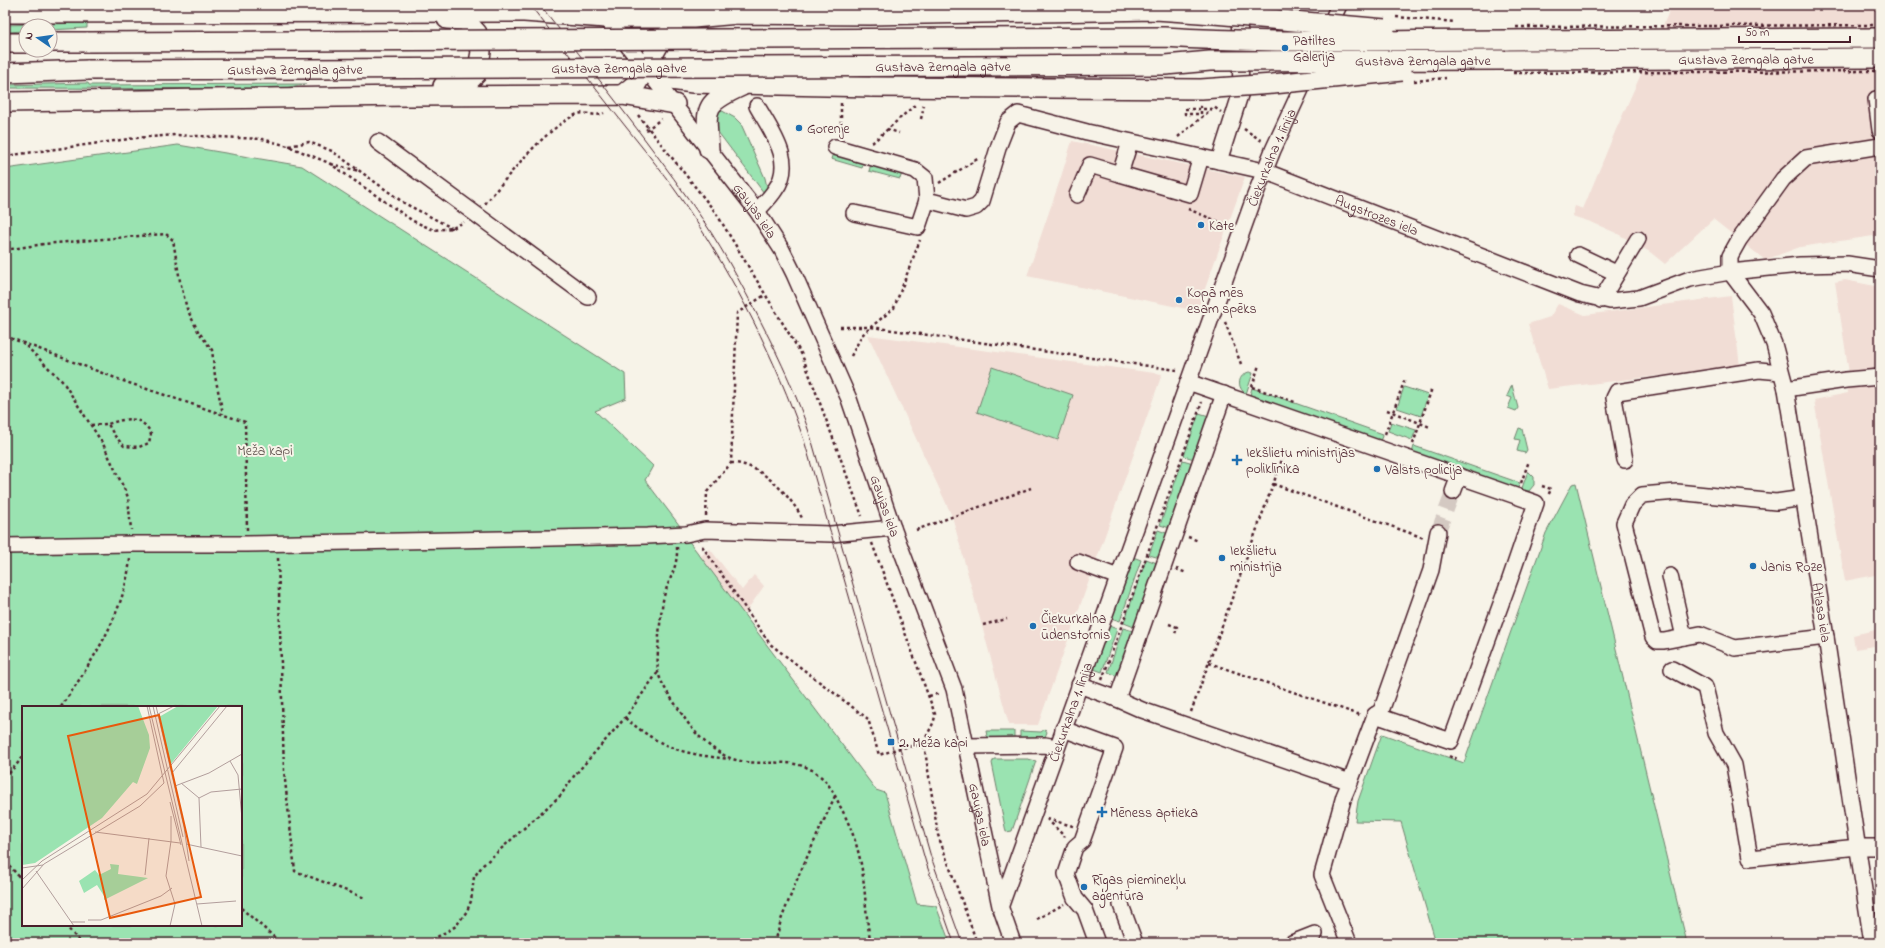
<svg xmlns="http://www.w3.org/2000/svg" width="1885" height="948" viewBox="0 0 1885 948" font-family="'Indie Flower',sans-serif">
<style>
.built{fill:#f1ddd5}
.green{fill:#9ae3b1;stroke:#72816e;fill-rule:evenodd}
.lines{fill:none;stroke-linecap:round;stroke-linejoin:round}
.minor-tunnel{stroke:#d4c9c2;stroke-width:15;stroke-dasharray:15 8;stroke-linecap:butt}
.minor-casing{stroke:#4a1f2b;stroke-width:18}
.major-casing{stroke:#4a1f2b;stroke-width:22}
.path{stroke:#4a1f2b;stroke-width:2.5;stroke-dasharray:3 3;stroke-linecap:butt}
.minor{stroke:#f7f3e8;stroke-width:15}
.major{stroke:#f7f3e8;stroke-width:19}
.tram{stroke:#4a1f2b;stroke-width:1}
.major-bridge-casing{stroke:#4a1f2b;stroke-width:22;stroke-linecap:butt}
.path-bridge{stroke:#4a1f2b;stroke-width:2.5;stroke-dasharray:3 3;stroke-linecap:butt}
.major-bridge{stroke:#f7f3e8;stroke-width:19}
.poi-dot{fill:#1f6fb2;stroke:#f7f3e8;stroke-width:1.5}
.labels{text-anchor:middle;stroke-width:4;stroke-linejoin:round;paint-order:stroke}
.poi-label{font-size:14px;fill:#4a1f2b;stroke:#f7f3e8;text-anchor:start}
.street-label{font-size:14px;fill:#4a1f2b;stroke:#f7f3e8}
.park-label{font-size:14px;fill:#5e504c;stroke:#f7f3e8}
.inset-road{fill:none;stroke:#b29e9c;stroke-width:1}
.view{fill:#e8590c;fill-opacity:0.15;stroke:#e8590c;stroke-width:2}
.inset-edge{fill:none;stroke:#4a1f2b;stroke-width:2}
</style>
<rect width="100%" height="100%" fill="#f7f3e8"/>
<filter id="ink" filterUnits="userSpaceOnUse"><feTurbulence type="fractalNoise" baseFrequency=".025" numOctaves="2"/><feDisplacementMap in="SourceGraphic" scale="8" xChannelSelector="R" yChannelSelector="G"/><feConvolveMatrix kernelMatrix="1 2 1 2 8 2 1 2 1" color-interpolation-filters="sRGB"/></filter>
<g filter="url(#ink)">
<path class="built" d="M1672 5H1880V235L1800 247 1765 260 1713 219 1665 264 1650 252 1616 233 1591 222 1572 216 1575 206 1583 209 1615 132Z
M1072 141 1245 177 1197 311 1027 276 1060 180Z
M1845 280 1880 287V574L1845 581 1814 400 1848 393 1846 380 1849 373 1835 282Z
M1731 296 1740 366 1548 389 1528 324 1550 317 1558 304 1585 315Z
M868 335 1162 374 1038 725H1009L952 516Z
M710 549 742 590 754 575 764 586 741 619 697 559Z
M1880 629V645L1855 649 1853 635Z
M1880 759V795L1874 760Z"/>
<path class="green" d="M87 23V28L50 30V26H26V31L5 32V25Z
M86 83H88L89 85 306 84 280 89 5 88V85Z
M717 108 735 118 741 124 765 178 767 187 764 193 715 128Z
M178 145 302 166 625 374 626 398 595 411 653 466 645 480 686 534 688 540 876 790 885 793 917 904 936 906 950 943H5V169ZM23 707H241V925H23Z
M833 153 864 162 862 168 831 159Z
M871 164 902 173 900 179 869 171Z
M992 367 1073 395 1058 440 977 412Z
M1249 372 1253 373 1246 394C1236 387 1238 375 1249 372Z
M1512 385 1518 408 1516 411 1508 408 1512 398 1507 396Z
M1404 387 1428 395 1421 416 1397 408Z
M1252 388 1383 434 1380 441 1250 395Z
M1199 413 1209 416 1194 459 1184 456Z
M1391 422 1416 430 1412 440 1388 431Z
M1519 428 1522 429 1527 450 1525 453 1517 451 1520 440 1515 439Z
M1414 446 1520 483 1517 490 1412 453Z
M1183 460 1193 463 1170 528 1160 525Z
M1528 471 1534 477V485L1529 491H1521Z
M1576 483 1687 943H1436L1401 822 1355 821 1358 801 1382 734 1464 763 1546 533 1572 484Z
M1158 530 1169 534 1160 558 1149 555Z
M1133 557 1141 560 1120 621 1111 618Z
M1146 559 1157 563 1134 627 1124 623Z
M1109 626 1117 629 1102 672 1094 669Z
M1123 628 1133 631 1117 676 1108 672Z
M1045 729 1047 732 1045 737 1037 738H1020V731L1041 732Z
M986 731H1014V739L990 738 987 736Z
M994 759H1028L1036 761 1012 831 1006 832 992 763Z"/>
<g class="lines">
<path class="minor-tunnel" d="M1438 532 1453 492"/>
<defs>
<g id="minor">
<path id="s1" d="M596 5 757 211 782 250 794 274 849 399 893 528 954 689 1000 906 1013 943"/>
<path d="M1326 34 1339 5"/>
<path d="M1876 99 1880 130"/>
<path d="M378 142 588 297"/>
<path d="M1130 142 1120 174 1190 194 1201 157"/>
<path id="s2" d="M835 147 915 170 925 178 927 200 966 210 976 207 982 201 999 145 1008 122 1018 114 1087 132 1264 171 1580 294 1610 301 1639 298 1690 279 1730 272 1800 265 1847 264 1880 269"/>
<path d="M1219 161 1241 92 1239 6"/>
<path d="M1077 195 1090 165 1120 174"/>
<path d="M757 211C763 204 770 198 775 190 796 162 771 131 757 106"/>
<path d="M854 213 918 227 927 200"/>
<path d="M1578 255 1616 273"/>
<path id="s3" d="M1730 272 1761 313 1774 344 1786 389 1826 637 1872 943"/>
<path d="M1730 272V256L1739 240 1783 179 1806 158 1880 146"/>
<path d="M1601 300 1638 239"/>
<path d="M1786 389 1846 380 1880 377"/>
<path d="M1625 460 1614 398 1617 392 1759 370 1781 372"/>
<path d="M1453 492 1459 476"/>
<path d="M1804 498 1776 502 1677 492 1642 495 1632 505 1624 523 1653 637 1657 641H1664L1700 634 1735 648 1826 637"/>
<path d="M5 546 132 544H247L647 536 686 534 705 530 831 534 893 528"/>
<path d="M1078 562 1118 577"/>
<path d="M1670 576 1684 637"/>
<path d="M1672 669 1705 687 1716 733 1734 765 1750 858 1858 847H1880"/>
<path d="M1079 685 1117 699 1142 710 1350 782 1375 715 1451 741 1510 579 1536 503 1188 382"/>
<path d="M1117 699 1224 394"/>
<path d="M1375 715 1381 711 1385 700 1431 570 1438 532"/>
<path d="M1063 729 1115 748 1082 841 1075 847 1066 874 1075 898 1085 910 1097 943"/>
<path d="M967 746 1045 745 1056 747"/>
<path id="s4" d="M1001 905 1254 198 1273 150 1309 72"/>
<path d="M1121 905 1135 943"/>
<path d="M1292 943 1315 934"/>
<path d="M1349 943 1322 875 1344 796 1350 782"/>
</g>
<g id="major">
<path d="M5 13 524 12 606 18H693L738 14 870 15 1156 10 1214 14"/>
<path d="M1506 40 1880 38"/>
<path d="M50 42H88"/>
<path d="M5 43H26"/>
<path id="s5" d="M1503 60 1880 58"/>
<path d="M647 69 671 80 693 83 872 87"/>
<path d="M5 73 88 70"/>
<path d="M443 86 466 84 477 73 481 52 477 33 465 20 447 19"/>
<path d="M622 95 637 83 662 39 673 30"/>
<path d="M5 102 408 96 622 95 675 104"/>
<path d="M709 149C706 108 702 104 742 86"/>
</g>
</defs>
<use href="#minor" class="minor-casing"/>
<use href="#major" class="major-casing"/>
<path class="path" d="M841 103V135
M1199 107H1201V114H1185V109H1211
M638 115 716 213 802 355 862 516
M921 119 924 105
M887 129 899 133
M1244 129 1262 141
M646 130 661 119
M1178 137 1214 107 1221 112
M872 143 915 105
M289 146 309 142 332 151 404 203 452 228
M5 156 136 138 175 135 262 139 288 146 329 163 413 221 434 230 453 228 464 222
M331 164 359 171
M939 183 979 158
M485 204C509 175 542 132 575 115 585 110 594 118 604 113
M1188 209 1229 226
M5 250 44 244 151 235 166 234 173 240 180 281 187 309 198 331 212 350 215 376 223 414
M1225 322 1241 364
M840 327H871L894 308 920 240
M5 336 126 382 245 422 247 530
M22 342 63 382 103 444 128 497 131 530
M851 356 862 335 871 327 1177 370
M1252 387 1295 402
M1252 387 1259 365
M1387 410 1430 427
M91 425 108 424 114 435 124 446 139 447 149 443 151 433C141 415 126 418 108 424
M1385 434 1405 379
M1413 444 1432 388
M731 463C759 462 790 495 802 518
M1521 483 1529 461
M1273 484 1424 538
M1542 486 1551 489 1548 496
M706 516 707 492 731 463 737 313 765 295
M916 530 1031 488
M1188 537 1199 541
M872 543 935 714C935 725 926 733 924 744L938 835 977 943
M702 546 770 644 868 719 879 755 900 748 924 744
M677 547C678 568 669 578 664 596 661 606 656 662 658 672 661 685 672 699 680 711 692 731 710 751 733 759 761 769 795 753 820 776 829 783 835 795 840 806 852 828 860 852 863 877 866 899 866 921 871 943
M278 558 284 771 295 871 365 898
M1176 569 1187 573
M1169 624 1177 627 1175 634
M983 625 1007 619
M1209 663 1360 715
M1102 680 1202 402
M929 696 940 693
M61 707C92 661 124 615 130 559
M1191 712 1284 454
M625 718C663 749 682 754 730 759
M1449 756 1455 759 1457 755
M5 778 23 757
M1047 819 1073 826
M1047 819 1065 837
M5 861 23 881
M241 908 281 943
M1037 919 1064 904
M65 925 81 943
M427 943 456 926 467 911 471 901 474 877 483 865 561 795 574 776 625 718 658 672
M775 943 781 920 798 877 835 796"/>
<use href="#minor" class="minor"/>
<use href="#major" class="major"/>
<path class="tram" d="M530 5C561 44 591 83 622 122 644 150 668 178 688 209 736 281 775 358 804 440L926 863 954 943
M540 5C592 70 644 136 692 204 719 242 741 283 762 324 781 361 798 398 811 438L931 857 962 943"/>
<defs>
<g id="major-bridge">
<path d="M1214 14 1385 29"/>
<path d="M88 42 1164 37C1277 44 1392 40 1506 40"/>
<path id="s6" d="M88 70 1165 65 1210 61 1503 60"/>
<path d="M872 87 1201 89 1273 84 1402 71"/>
</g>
</defs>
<use href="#major-bridge" class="major-bridge-casing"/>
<path class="path-bridge" d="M1396 17 1455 22
M1516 27 1880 25
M1513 73 1880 71
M1414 81 1446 78"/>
<use href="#major-bridge" class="major-bridge"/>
</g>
</g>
<g class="poi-dot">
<circle cx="1285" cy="48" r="4"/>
<circle cx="799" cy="128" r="4"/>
<circle cx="1201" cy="225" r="4"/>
<circle cx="1179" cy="300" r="4"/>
<path d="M1235 454h4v4h4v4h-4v4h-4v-4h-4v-4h4z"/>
<circle cx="1377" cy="469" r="4"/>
<circle cx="1222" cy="558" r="4"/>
<circle cx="1753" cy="566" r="4"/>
<circle cx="1033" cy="626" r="4"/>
<rect x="887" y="738" width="8" height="8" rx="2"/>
<path d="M1100 806h4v4h4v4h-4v4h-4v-4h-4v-4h4z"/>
<circle cx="1084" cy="887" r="4"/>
</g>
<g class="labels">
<g class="poi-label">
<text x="1293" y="45">Patiltes<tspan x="1293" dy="16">Galerija</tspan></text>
<text x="807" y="133">Gorenje</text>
<text x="1209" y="230">Kate</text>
<text x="1187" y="297">Kopā mēs<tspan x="1187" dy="16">esam spēks</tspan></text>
<text x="1246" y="457">Iekšlietu ministrijas<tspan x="1246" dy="16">poliklīnika</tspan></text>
<text x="1385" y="474">Valsts policija</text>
<text x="1230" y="555">Iekšlietu<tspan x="1230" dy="16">ministrija</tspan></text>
<text x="1761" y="571">Janis Roze</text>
<text x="1041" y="623">Čiekurkalna<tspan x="1041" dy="16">ūdenstornis</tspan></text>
<text x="899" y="747">2. Meža kapi</text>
<text x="1110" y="817">Mēness aptieka</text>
<text x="1092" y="884">Rīgas pieminekļu<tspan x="1092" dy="16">aģentūra</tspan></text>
</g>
<g class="street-label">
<text dy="5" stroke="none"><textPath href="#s5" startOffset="243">Gustava Zemgala gatve</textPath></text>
<text dy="5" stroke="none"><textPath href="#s6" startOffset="1335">Gustava Zemgala gatve</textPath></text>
<text dy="5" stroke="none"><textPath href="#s6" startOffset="855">Gustava Zemgala gatve</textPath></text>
<text dy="5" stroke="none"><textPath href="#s6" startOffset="531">Gustava Zemgala gatve</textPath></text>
<text dy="5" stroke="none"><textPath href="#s6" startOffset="207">Gustava Zemgala gatve</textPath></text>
<text dy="5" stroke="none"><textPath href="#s4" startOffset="795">Čiekurkalna 1. līnija</textPath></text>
<text dy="5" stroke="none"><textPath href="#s1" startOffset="260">Gaujas iela</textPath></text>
<text dy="5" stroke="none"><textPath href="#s2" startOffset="647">Augstrozes iela</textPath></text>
<text dy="5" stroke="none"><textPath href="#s1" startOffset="584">Gaujas iela</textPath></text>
<text dy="5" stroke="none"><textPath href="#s3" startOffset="358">Atlasa iela</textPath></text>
<text dy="5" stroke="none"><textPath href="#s4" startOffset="205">Čiekurkalna 1. līnija</textPath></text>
<text dy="5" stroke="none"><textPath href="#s1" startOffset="908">Gaujas iela</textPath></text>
</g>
<g class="park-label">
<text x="265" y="455">Meža kapi</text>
</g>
</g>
<g transform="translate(22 706)">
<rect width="220" height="220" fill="#f7f3e8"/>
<path d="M0 0H116L127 29 128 42 115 78 111 76 80 112 13 157 0 159ZM156 0H196L148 59 137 11ZM88 158 97 159 96 168 126 172 82 194V190L75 179 62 187 57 175 73 164 77 169 89 163Z" fill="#9ae3b1"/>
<path class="inset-road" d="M125 0 142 77M127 0 180 220M131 0 161 131M134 0 162 121 167 155M136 8 152 0M208 55 216 69 220 113M150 67 205 0M159 77 177 92 179 141M153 80 187 67 220 48M177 92 189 86 220 83M148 96 159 139M73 126 158 137M164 138 220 150M0 162 21 159M14 165 52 220M123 169 127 132M0 174 20 155 125 88 198 0M0 183 22 158 118 100 142 77M175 198 214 195M66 214H79L139 190 150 182M49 216H63M148 220 153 198 144 170 149 135V110"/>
<path class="view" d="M137 9 179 191 88 212 46 30Z"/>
<rect width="220" height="220" class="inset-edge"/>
</g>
<rect width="1885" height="948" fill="none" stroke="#f7f3e8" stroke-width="20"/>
<rect x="10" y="10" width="1865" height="928" fill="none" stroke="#4a1f2b" stroke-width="1.5" filter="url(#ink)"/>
<g transform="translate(38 38) rotate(283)"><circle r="19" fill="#f7f3e8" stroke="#b29e9c"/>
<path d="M0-3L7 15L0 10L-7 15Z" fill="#1f6fb2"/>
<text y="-6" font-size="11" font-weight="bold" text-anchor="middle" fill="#4a1f2b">N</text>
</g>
<path d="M1739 36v6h111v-6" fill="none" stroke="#4a1f2b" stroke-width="2"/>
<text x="1745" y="36" font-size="12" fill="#4a1f2b" stroke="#f7f3e8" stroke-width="3" paint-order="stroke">50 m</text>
</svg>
